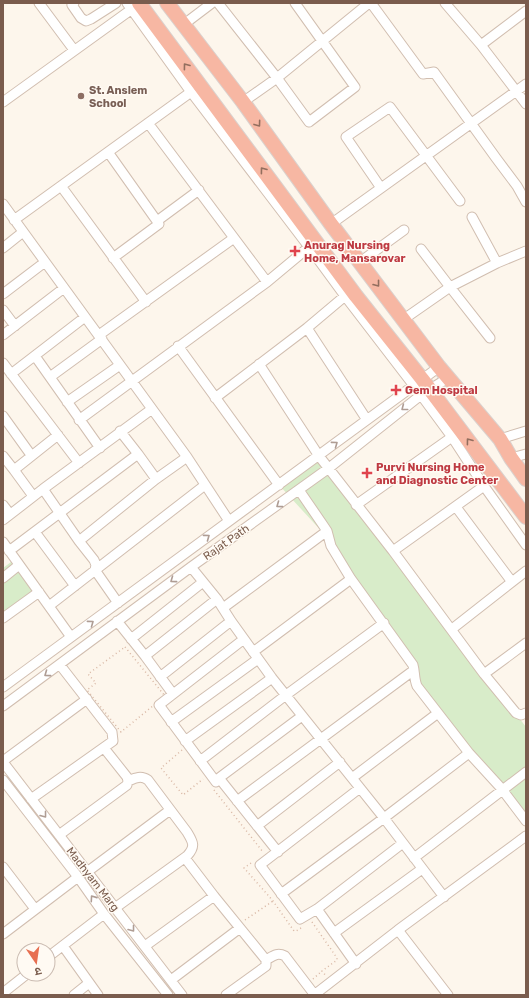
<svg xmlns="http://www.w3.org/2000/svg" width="529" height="998" viewBox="0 0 529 998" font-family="Rubik,'Noto Sans Devanagari',sans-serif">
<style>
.green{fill:#d8ecc9}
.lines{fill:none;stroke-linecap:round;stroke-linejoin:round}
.minor-casing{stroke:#d1beb0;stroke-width:11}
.highway-casing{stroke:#dad1cd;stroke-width:16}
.path{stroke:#d9b8a5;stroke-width:1.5;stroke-dasharray:1 3;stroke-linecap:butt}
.minor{stroke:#fff;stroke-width:9}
.highway{stroke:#f7b7a3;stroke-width:14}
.oneway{stroke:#936e5e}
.oneway2{stroke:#af9d94}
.education-dot{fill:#8d6e63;stroke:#fffaf3;stroke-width:1.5}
.health-dot{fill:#e0444e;stroke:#fffaf3;stroke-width:1.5}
.labels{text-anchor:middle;stroke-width:3;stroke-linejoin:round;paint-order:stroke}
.education-label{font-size:11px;font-weight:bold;fill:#785e54;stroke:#fffaf3;text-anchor:start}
.health-label{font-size:11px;font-weight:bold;fill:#be3a42;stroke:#fffaf3;text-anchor:start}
.street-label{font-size:11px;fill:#7a5c4d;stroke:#fffaf3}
</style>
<rect width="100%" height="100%" fill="#fdf6ec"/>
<path class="green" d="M323 453 356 505 526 727V820L471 753 411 672 325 535 279 485Z
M15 559 37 590 3 616V568Z"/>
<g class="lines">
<defs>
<path id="minor" d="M39 3 74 50
M74 3 72 5 81 18 86 21 91 19 116 3
M127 3 191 92 309 247 345 296 421 395 452 437 484 486 526 545
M218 3 277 78 309 122 355 87 295 3
M371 3 423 74 434 72 496 158 517 186 526 202
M445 3 481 45 526 104
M183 25 212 3
M481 45 526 11
M3 102 132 9
M243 102 277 78 369 3
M148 123 267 282
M108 152 159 224 113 258
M61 186 146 302
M381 188 346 137 390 107 460 201
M3 204 187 457 229 521
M472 217 497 263
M14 220 191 92
M157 221 199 190
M331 224 526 84
M3 248 23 232
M421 249 450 287 490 338
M360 262 404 230
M3 294 45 262
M3 310 15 326
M404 319 450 287 497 263 526 251
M307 328 367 420
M3 335 64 288
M99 335 234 238
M178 346 279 485
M35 356 100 448
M3 363 79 463
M259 364 319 456 393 551 484 674 516 713 521 715 526 713
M11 374 85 317
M50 377 102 339
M215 398 307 328 345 296
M67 402 120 365
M3 416 31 455
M79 420 267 282 309 247
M120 431 138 454 156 479
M500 439 526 431
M3 456 14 470
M511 458 526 454
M43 489 79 541 94 560 96 565 95 570 118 603
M33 496 14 470 58 435
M3 505 10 514
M356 505 452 437
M456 507 512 582
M3 520 43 489 152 409
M35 532 75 586
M79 541 156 479 187 457
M3 542 71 637
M9 551 138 454
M393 551 484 486
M191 567 217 599 231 621 272 678 384 818 444 897
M3 578 19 565
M49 606 205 485
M223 608 327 531
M3 618 39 592
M117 621 145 656 173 694
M452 629 526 571
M131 639 203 582
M244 639 159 705 216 782 219 778 302 716
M253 652 351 579
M145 656 217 599
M484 674 526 643
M160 677 231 621
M3 687 439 367
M3 706 191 567 329 468 421 395 448 378
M171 722 258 659
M185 741 272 678
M469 753 501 788 526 821
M3 761 87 699
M200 761 286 695 384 623
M3 762 182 995
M219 778 278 852
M352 778 438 713
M3 780 78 877 104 914 168 995
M360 788 260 865 300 919 317 909 403 843
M31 799 113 741 112 732 60 665
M237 801 414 670
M257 826 340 762
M59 835 127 785 128 781 127 777 104 748
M185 858 214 896 266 960V966L226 995
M414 858 526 772
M3 867 35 909
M87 872 170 810
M281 894 384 818 469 753 417 686C414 679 415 672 413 665L351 579 331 546 327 531 323 525 299 490
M115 908 187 856C196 846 193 842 187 832L148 780C141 775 135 778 128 781
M317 909 356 964
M398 930 448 995
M334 933 422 869
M3 934 78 877
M63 946 98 995
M145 946 214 896
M48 957 104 914
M266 960C273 956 277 952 285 956L314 994
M171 980 240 928
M3 993 27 974
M74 995 89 983
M314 995 398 930 526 836"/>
<path id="highway" d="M139 3 356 296 422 379 526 517
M167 3 243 102 331 224 439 367 500 439 511 458 526 479"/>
</defs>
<use href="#minor" class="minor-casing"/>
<use href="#highway" class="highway-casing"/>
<path class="path" d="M125 647 165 696 121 732 87 690 96 683 88 674Z
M182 750 161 768 183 795 203 779
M214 790 263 852
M251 863 244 868 273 901 294 931H296L301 928
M245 920 273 901
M312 922 337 958V960L322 971 326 976
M313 979 322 971"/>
<use href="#minor" class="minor"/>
<use href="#highway" class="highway"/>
</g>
<defs><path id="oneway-chevron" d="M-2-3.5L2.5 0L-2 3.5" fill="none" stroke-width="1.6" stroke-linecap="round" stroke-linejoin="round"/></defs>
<g class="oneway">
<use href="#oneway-chevron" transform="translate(186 66) rotate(-127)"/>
<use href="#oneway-chevron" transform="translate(258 124) rotate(54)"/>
<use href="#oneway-chevron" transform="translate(263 170) rotate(-127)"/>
<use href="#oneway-chevron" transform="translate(377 284) rotate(52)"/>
<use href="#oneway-chevron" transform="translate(469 441) rotate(-127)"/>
</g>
<g class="oneway2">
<use href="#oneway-chevron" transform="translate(404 408) rotate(142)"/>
<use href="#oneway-chevron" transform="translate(335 444) rotate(-36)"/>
<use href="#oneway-chevron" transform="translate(279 505) rotate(144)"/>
<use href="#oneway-chevron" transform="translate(207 537) rotate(-36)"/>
<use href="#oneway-chevron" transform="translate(173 580) rotate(144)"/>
<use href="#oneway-chevron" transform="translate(91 623) rotate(-36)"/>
<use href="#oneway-chevron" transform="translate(47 674) rotate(144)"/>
<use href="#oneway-chevron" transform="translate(44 815) rotate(52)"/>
<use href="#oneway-chevron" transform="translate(93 898) rotate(-125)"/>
<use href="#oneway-chevron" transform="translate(132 929) rotate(52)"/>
</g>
<circle class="education-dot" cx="81" cy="96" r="4"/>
<g class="health-dot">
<path d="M293 245h4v4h4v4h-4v4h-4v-4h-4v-4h4z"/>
<path d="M394 384h4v4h4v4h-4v4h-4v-4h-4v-4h4z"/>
<path d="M365 467h4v4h4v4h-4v4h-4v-4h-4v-4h4z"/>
</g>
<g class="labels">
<g class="education-label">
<text x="89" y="94">St. Anslem<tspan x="89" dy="13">School</tspan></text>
</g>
<g class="health-label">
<text x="304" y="249">Anurag Nursing<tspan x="304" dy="13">Home, Mansarovar</tspan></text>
<text x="405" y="394">Gem Hospital</text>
<text x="376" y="471">Purvi Nursing Home<tspan x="376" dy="13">and Diagnostic Center</tspan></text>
</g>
<g class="street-label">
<text transform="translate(226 542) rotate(-35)" y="4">Rajat Path</text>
<text transform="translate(93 879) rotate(52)" y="4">Madhyam Marg</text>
</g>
</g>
<rect width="529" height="998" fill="none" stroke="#7a5c4d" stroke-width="8"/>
<g transform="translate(36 962) rotate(167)"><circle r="19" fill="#fffaf3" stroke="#cabbb1"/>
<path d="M0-3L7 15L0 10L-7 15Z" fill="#e76f51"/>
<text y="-6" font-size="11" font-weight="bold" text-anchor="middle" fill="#7a5c4d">उ</text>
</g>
</svg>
